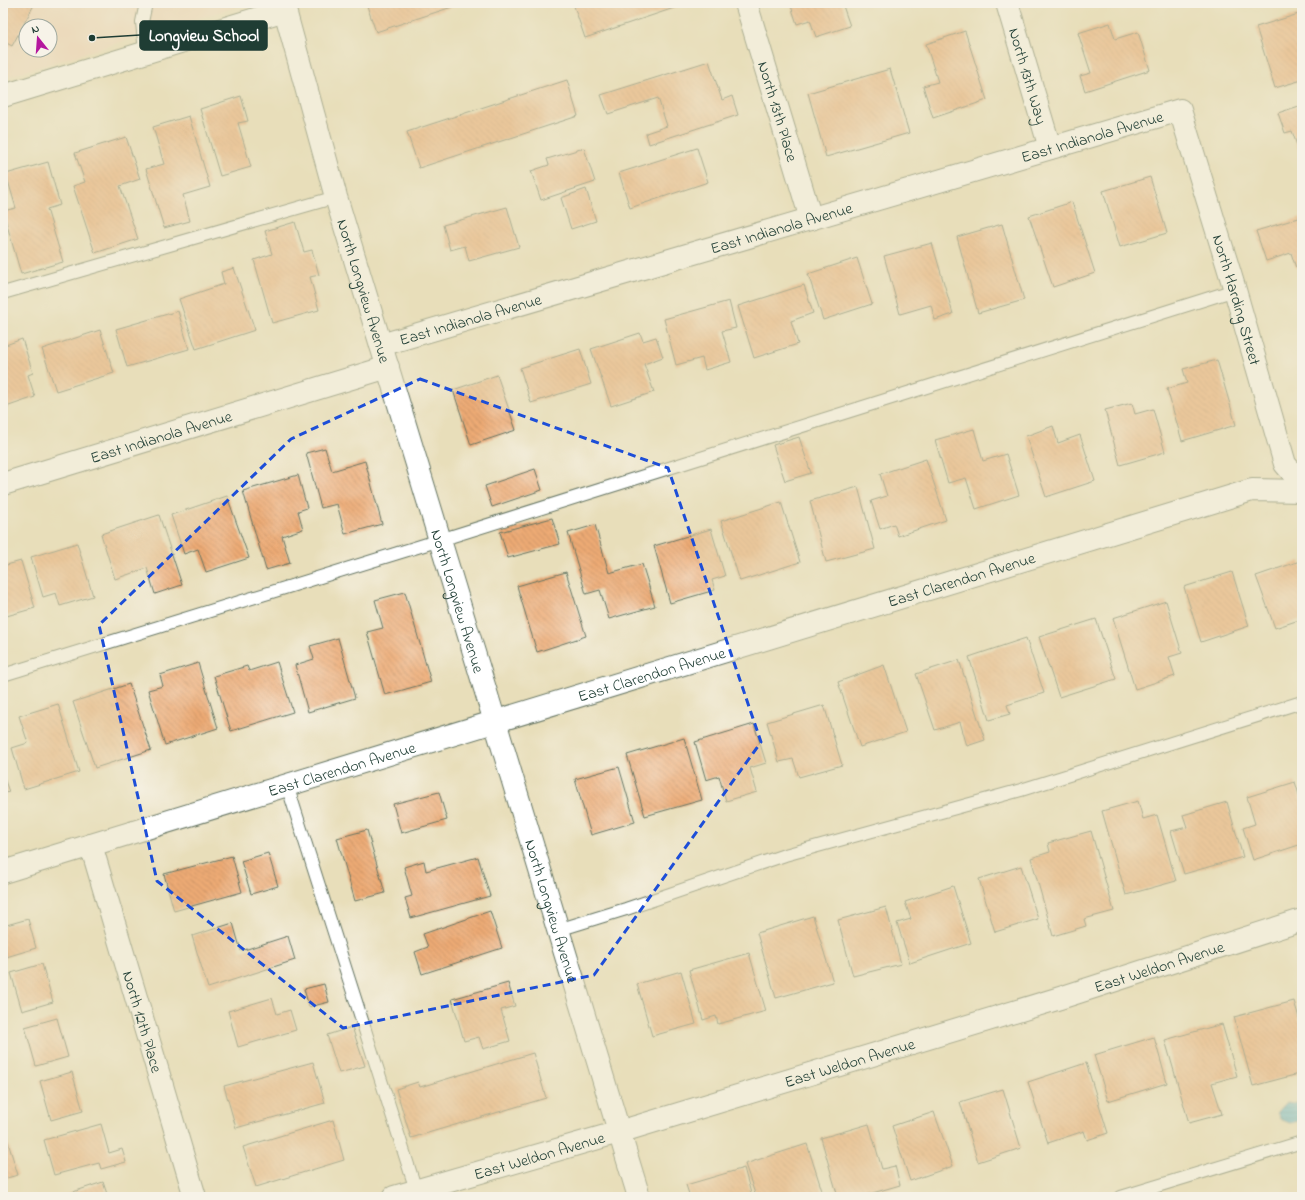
<svg xmlns="http://www.w3.org/2000/svg" width="1305" height="1200" viewBox="0 0 1305 1200" font-family="'Indie Flower',sans-serif">
<style>
.built{fill:#f1d5bd;fill-rule:evenodd}
.water{fill:url(#water-rules);stroke:#387882}
.building{fill:url(#building-back-hatch)}
.lines{fill:none;stroke-linecap:round;stroke-linejoin:round}
.service-casing{stroke:#657563;stroke-width:14}
.minor-casing{stroke:#657563;stroke-width:24}
.service{stroke:#fff;stroke-width:12}
.minor{stroke:#fff;stroke-width:22}
.marked{fill:none;stroke:#1d4ed8;stroke-width:3;stroke-dasharray:8 5;stroke-linejoin:round}
.labels{text-anchor:middle;stroke-width:3.5;stroke-linejoin:round;paint-order:stroke}
.street-label{font-size:16px;fill:#1f3d34;stroke:#f7f3e8}
.leader{fill:none;stroke:#1f3d34;stroke-width:1.5}
.callout-dot{fill:#1f3d34;stroke:#f7f3e8;stroke-width:1.5}
.callout{fill:#1f3d34;stroke:#1f3d34;stroke-width:1.5}
.callout-label{font-size:17px;text-anchor:middle;font-weight:bold;fill:#fff}
</style>
<defs>
<pattern id="water-rules" width="6" height="5" patternUnits="userSpaceOnUse"><rect width="6" height="5" fill="#51b2d0"/><path d="M0 2.5h6" fill="none" stroke="#4392aa"/></pattern>
<pattern id="building-back-hatch" width="6" height="6" patternUnits="userSpaceOnUse"><rect width="6" height="6" fill="#edaa75"/><path d="M-1 5l2 2M0 0l6 6M5-1l2 2" fill="none" stroke="#bf8c61"/></pattern>
</defs>
<rect width="100%" height="100%" fill="#f7f3e8"/>
<filter id="ink" filterUnits="userSpaceOnUse"><feTurbulence type="fractalNoise" baseFrequency=".025" numOctaves="2"/><feDisplacementMap in="SourceGraphic" scale="8" xChannelSelector="R" yChannelSelector="G"/><feConvolveMatrix kernelMatrix="1 2 1 2 8 2 1 2 1" color-interpolation-filters="sRGB"/></filter>
<filter id="wash" filterUnits="userSpaceOnUse"><feTurbulence type="fractalNoise" baseFrequency=".012" numOctaves="4" result="noise"/><feDisplacementMap in="SourceGraphic" scale="16" xChannelSelector="R" yChannelSelector="G"/><feGaussianBlur stdDeviation="0.9" result="paint"/><feColorMatrix in="noise" values="0 0 0 0 0 0 0 0 0 0 0 0 0 0 0 0 0 1.4 0 .05"/><feComposite in="paint" operator="in"/></filter>
<g filter="url(#wash)">
<rect width="100%" height="100%" fill="#e8deba"/>
<path class="built" d="M3 3H244L243 5 3 78ZM26 26H50V50H26Z"/>
<path class="water" d="M1302 1101V1120L1290 1123 1280 1119 1277 1112 1285 1103 1294 1104Z"/>
<g id="blocks">
<path class="building" d="M3 3H35L12 46 3 41Z
M366 3H464L376 32Z
M573 3H689L585 38Z
M790 3H842L850 26 816 37 810 20 797 24Z
M1302 13V80L1275 88 1256 27Z
M1110 23 1115 39 1138 32 1150 70 1085 91 1080 76 1091 73 1078 33Z
M965 31 987 100 933 118 923 86 938 82 926 44Z
M709 61 722 100 732 96 738 115 649 144 646 133 667 126 658 98 608 114 601 95Z
M890 69 909 133 826 157 808 93Z
M567 80 578 116 419 168 407 132Z
M241 96 248 121 238 123 251 167 220 176 200 109Z
M1302 105V160L1292 131 1285 133 1278 113Z
M189 116 210 187 183 195 190 221 164 228 146 169 164 164 153 127Z
M126 137 140 179 120 186 138 239 95 253 73 186 85 182 75 153Z
M584 148 595 182 541 200 531 171 549 165 547 159Z
M697 148 708 182 630 208 619 173Z
M48 162 60 205 47 209 63 262 21 274 3 211 16 208 6 174Z
M1150 177 1167 233 1120 247 1103 191Z
M586 189 596 221 571 229 561 198Z
M1072 202 1095 273 1053 287 1029 216Z
M507 207 519 247 469 261 465 246 450 250 443 225Z
M1302 217V266L1296 268 1291 253 1266 261 1256 231Z
M295 222 304 252 312 250 319 275 310 277 319 310 272 323 254 260 272 254 265 231Z
M1002 224 1024 300 978 313 957 237Z
M932 243 953 314 935 320 931 305 900 314 884 256Z
M857 258 872 304 823 320 808 274Z
M234 268 255 330 196 349 179 299 224 284 221 272Z
M804 285 813 313 791 321 798 344 754 358 738 306Z
M729 301 736 328 722 331 731 362 705 370 702 358 676 365 664 319Z
M178 311 189 349 127 367 116 329Z
M100 330 114 373 56 391 42 349Z
M640 333 643 341 656 337 663 357 644 364 654 392 611 406 591 349Z
M22 339 33 373 28 375 35 397 3 408V346Z
M580 349 591 384 531 403 520 368Z
M1217 360 1236 425 1182 441 1167 389 1187 383 1183 369Z
M497 375 516 430 471 445 453 390Z
M1132 403 1135 414 1153 409 1165 452 1120 465 1105 410Z
M1053 426 1058 443 1080 435 1095 481 1046 497 1026 436Z
M974 429 983 461 1006 454 1019 495 976 509 966 478 948 483 935 440Z
M799 437 811 473 785 481 773 445Z
M325 448 332 471 365 461 382 524 345 534 337 504 321 508 306 453Z
M926 459 946 520 898 536 894 524 880 529 871 501 887 496 880 474Z
M535 469 542 490 492 507 485 486Z
M298 475 307 508 298 511 303 529 282 536 290 563 266 570 243 491Z
M858 487 875 549 826 562 810 501Z
M227 496 249 558 206 572 198 549 184 554 171 515Z
M781 502 800 562 740 581 721 521Z
M159 515 182 585 155 594 147 568 115 579 101 534Z
M552 518 560 544 508 558 500 532Z
M595 525 609 573 642 564 655 606 609 619 600 590 586 594 568 533Z
M711 529 725 576 712 580 715 590 670 603 654 546Z
M77 543 93 596 60 606 56 593 43 597 31 557Z
M21 561 35 608 3 617V566Z
M1300 561 1302 567V619L1275 628 1256 576Z
M566 572 586 636 537 652 517 586Z
M1232 572 1249 626 1201 642 1184 587Z
M405 592 431 682 385 695 367 632 383 628 375 600Z
M1166 601 1182 653 1169 657 1175 676 1135 689 1113 618Z
M1096 619 1116 679 1059 697 1039 637Z
M338 638 355 698 308 712 295 665 314 659 310 646Z
M1026 638 1044 693 1007 705 1010 714 989 720 969 657Z
M959 660 985 740 967 746 960 722 935 730 916 674Z
M277 662 293 712 231 731 214 676 247 666 249 671Z
M198 663 218 728 165 745 148 690 163 686 160 675Z
M884 665 906 732 860 747 838 682Z
M129 684 151 750 95 768 73 702Z
M58 704 79 772 24 789 12 748 28 743 19 716Z
M824 705 842 765 799 777 793 759 779 762 767 722Z
M754 724 766 763 750 768 757 792 726 801 719 776 706 780 695 742Z
M684 738 702 800 645 816 627 755Z
M619 767 635 822 591 835 575 779Z
M3 775 9 792 3 794Z
M1295 782 1302 804V844L1253 860 1243 828 1255 824 1247 797Z
M439 792 447 820 401 833 393 804Z
M1138 801 1143 819 1157 815 1176 881 1126 895 1102 811Z
M1227 802 1243 857 1184 874 1171 831 1187 827 1183 815Z
M367 830 385 893 355 901 337 838Z
M1091 831 1114 911 1084 919 1086 926 1053 936 1031 858 1050 852 1048 843Z
M268 853 278 886 251 894 241 861Z
M232 856 242 892 174 911 164 874Z
M478 857 490 896 411 918 405 898 412 896 404 867 424 861 426 871Z
M1021 866 1038 919 995 932 979 879Z
M953 886 971 943 910 963 897 923 911 919 905 902Z
M886 907 901 964 853 976 838 920Z
M490 911 502 948 422 974 415 952 428 947 423 934Z
M813 916 833 982 776 998 757 933Z
M28 919 36 948 3 958V926Z
M233 923 241 951 288 936 295 960 208 988 192 936Z
M749 953 766 1011 718 1024 716 1016 703 1020 689 970Z
M42 964 53 1002 22 1011 11 973Z
M681 971 696 1024 652 1036 637 984Z
M508 983 515 1006 501 1010 510 1041 483 1049 479 1037 464 1041 452 999Z
M324 984 329 1002 309 1007 304 989Z
M272 998 277 1014 290 1010 296 1030 238 1047 228 1011Z
M1294 1001 1302 1028V1073L1253 1086 1234 1017Z
M57 1018 68 1057 36 1066 25 1027Z
M1222 1024 1237 1076 1212 1083 1222 1114 1189 1123 1165 1040Z
M352 1027 365 1066 339 1073 327 1035Z
M1154 1037 1167 1083 1108 1101 1094 1055Z
M533 1053 546 1098 411 1138 396 1089 418 1082 420 1087Z
M313 1062 325 1103 236 1128 224 1086Z
M1086 1063 1108 1133 1087 1140 1084 1131 1048 1143 1028 1082Z
M72 1072 83 1111 51 1120 40 1081Z
M1003 1089 1021 1148 978 1162 960 1102Z
M934 1112 953 1166 910 1181 892 1126Z
M333 1120 344 1160 256 1187 243 1147Z
M101 1124 109 1153 122 1149 126 1162 101 1169 99 1163 54 1175 44 1140Z
M869 1124 882 1169 895 1166 900 1185 859 1197H838L821 1138Z
M3 1126 18 1175 3 1179Z
M807 1144 824 1197H756L745 1164Z
M744 1168 752 1197H690L686 1185Z
M103 1182 108 1197H58Z"/>
</g>
</g>
<g filter="url(#ink)">
<use href="#blocks" fill-opacity="0" stroke="#657563" stroke-width="1"/>
<g class="lines">
<defs>
<path id="service" d="M145 52 142 22 146 3
M3 293 336 197
M3 675 440 540 1235 290
M287 785 416 1190
M558 930 626 909 785 855 1021 790 1302 702
M1121 1197 1302 1142"/>
<g id="minor">
<path id="s1" d="M283 3 336 197 639 1197"/>
<path id="s2" d="M746 3 811 219"/>
<path id="s3" d="M1007 3 1050 148"/>
<path d="M3 96 285 10"/>
<path id="s4" d="M381 345 1180 110 1235 290 1285 464 1302 484"/>
<path id="s5" d="M3 484 388 367"/>
<path id="s6" d="M91 845 195 1197"/>
<path id="s7" d="M3 872 1252 490 1302 491"/>
<path id="s8" d="M394 1197 619 1132 1060 998 1302 920"/>
</g>
</defs>
<use href="#service" class="service-casing"/>
<use href="#minor" class="minor-casing"/>
<use href="#service" class="service"/>
<use href="#minor" class="minor"/>
</g>
</g>
<path d="M0 0H1305V1200H0ZM420 379 668 468 761 742 594 975 343 1028 157 881 99 625 291 439Z" fill="#e8deba" fill-opacity=".55" fill-rule="evenodd"/>
<path class="marked" d="M420 379 668 468 761 742 594 975 343 1028 157 881 99 625 291 439Z"/>
<g class="labels">
<g class="street-label">
<text dy="6" stroke="none"><textPath href="#s3" startOffset="76">North 13th Way</textPath></text>
<text dy="6" stroke="none"><textPath href="#s2" startOffset="113">North 13th Place</textPath></text>
<text dy="6" stroke="none"><textPath href="#s4" startOffset="741">East Indianola Avenue</textPath></text>
<text dy="6" stroke="none"><textPath href="#s4" startOffset="417">East Indianola Avenue</textPath></text>
<text dy="6" stroke="none"><textPath href="#s1" startOffset="299">North Longview Avenue</textPath></text>
<text dy="6" stroke="none"><textPath href="#s4" startOffset="1031">North Harding Street</textPath></text>
<text dy="6" stroke="none"><textPath href="#s4" startOffset="93">East Indianola Avenue</textPath></text>
<text dy="6" stroke="none"><textPath href="#s5" startOffset="165">East Indianola Avenue</textPath></text>
<text dy="6" stroke="none"><textPath href="#s7" startOffset="1002">East Clarendon Avenue</textPath></text>
<text dy="6" stroke="none"><textPath href="#s1" startOffset="623">North Longview Avenue</textPath></text>
<text dy="6" stroke="none"><textPath href="#s7" startOffset="678">East Clarendon Avenue</textPath></text>
<text dy="6" stroke="none"><textPath href="#s7" startOffset="354">East Clarendon Avenue</textPath></text>
<text dy="6" stroke="none"><textPath href="#s1" startOffset="947">North Longview Avenue</textPath></text>
<text dy="6" stroke="none"><textPath href="#s8" startOffset="799">East Weldon Avenue</textPath></text>
<text dy="6" stroke="none"><textPath href="#s6" startOffset="184">North 12th Place</textPath></text>
<text dy="6" stroke="none"><textPath href="#s8" startOffset="475">East Weldon Avenue</textPath></text>
<text dy="6" stroke="none"><textPath href="#s8" startOffset="151">East Weldon Avenue</textPath></text>
</g>
</g>
<path class="leader" d="M92 38L140 35"/>
<circle class="callout-dot" cx="92" cy="38" r="4"/>
<rect class="callout" x="140" y="21" width="127" height="29" rx="4"/>
<g class="callout-label">
<text x="204" y="41">Longview School</text>
</g>
<rect width="1305" height="1200" fill="none" stroke="#f7f3e8" stroke-width="16"/>
<g transform="translate(38 38) rotate(343)"><circle r="19" fill="#f7f3e8" stroke="#a1aaa0"/>
<path d="M0-3L7 15L0 10L-7 15Z" fill="#b5179e"/>
<text y="-6" font-size="11" font-weight="bold" text-anchor="middle" fill="#1f3d34">N</text>
</g>
</svg>
